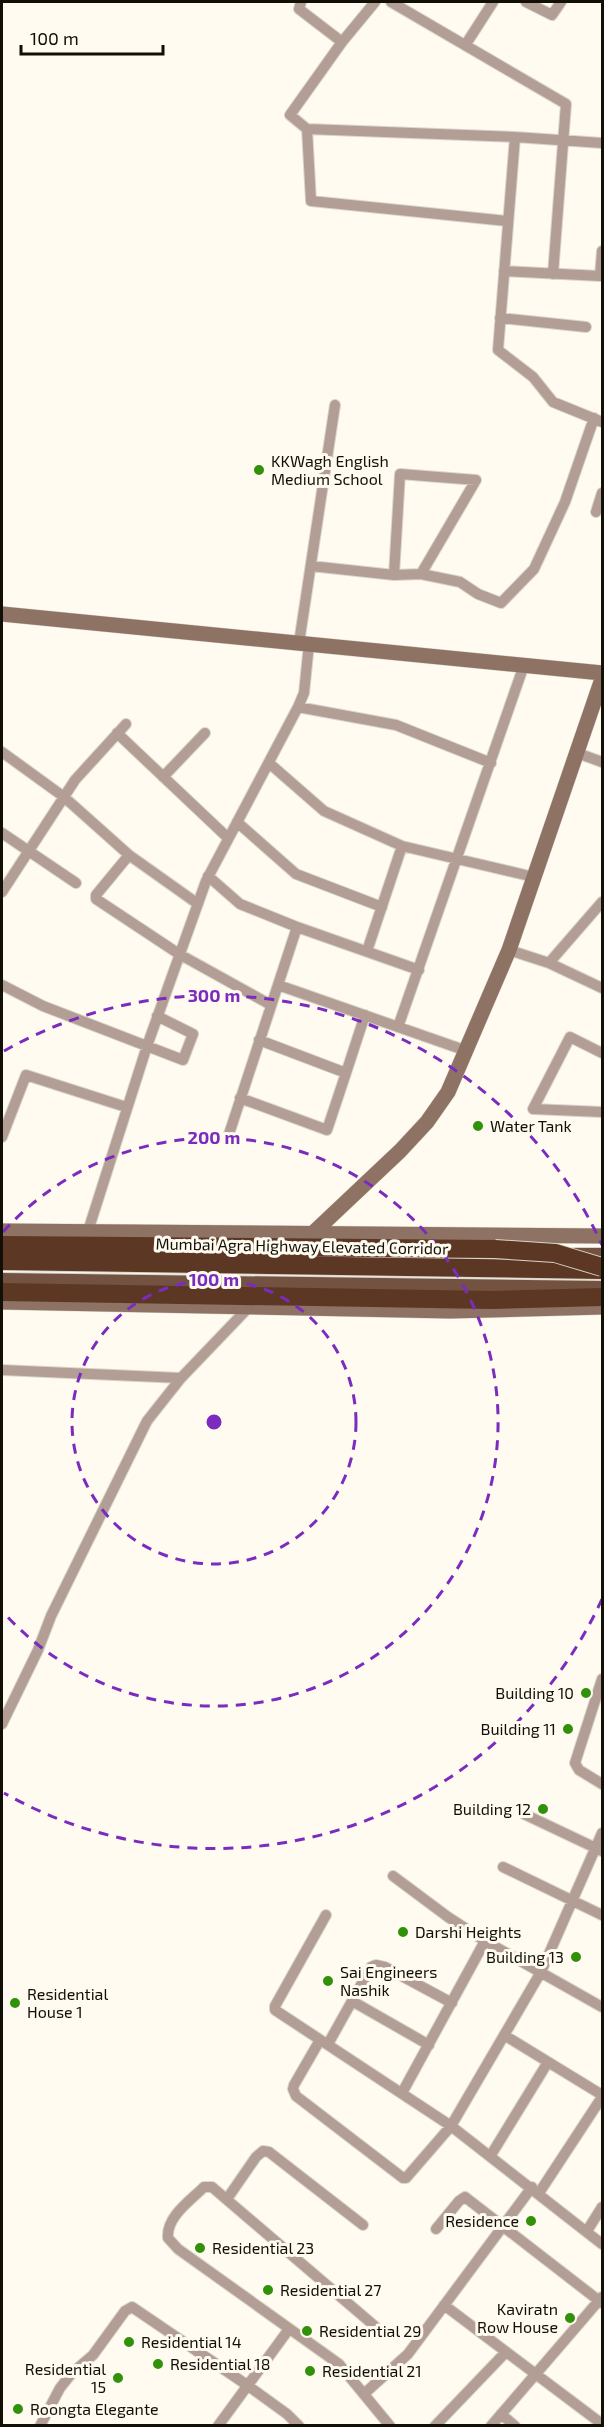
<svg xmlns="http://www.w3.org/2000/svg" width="604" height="2427" viewBox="0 0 604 2427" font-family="'Exo 2',sans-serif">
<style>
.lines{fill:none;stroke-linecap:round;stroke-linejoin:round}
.street-casing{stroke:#d9d5cb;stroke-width:12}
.secondary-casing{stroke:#d9d5cb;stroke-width:16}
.primary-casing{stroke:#d9d5cb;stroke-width:18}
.highway-casing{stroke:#d9d5cb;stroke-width:20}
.street{stroke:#b29e94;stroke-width:10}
.secondary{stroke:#8e7263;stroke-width:15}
.primary{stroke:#735241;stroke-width:16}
.highway{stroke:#5c3824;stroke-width:18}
.highway-bridge-casing{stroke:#d9d5cb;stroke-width:20;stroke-linecap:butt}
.highway-bridge{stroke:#5c3824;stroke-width:18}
.ring{fill:none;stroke:#7b2cbf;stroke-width:3;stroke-dasharray:10 8}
.poi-dot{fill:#31910a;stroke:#fffbf0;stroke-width:2}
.labels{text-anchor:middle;stroke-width:6;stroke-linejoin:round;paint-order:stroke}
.poi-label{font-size:16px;fill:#120f06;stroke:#fffbf0;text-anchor:start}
.street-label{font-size:16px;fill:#120f06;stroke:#fffbf0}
.centre{fill:#7b2cbf;stroke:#fffbf0;stroke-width:3}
.ring-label{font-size:18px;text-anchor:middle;font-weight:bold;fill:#7b2cbf;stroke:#fffbf0;stroke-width:6;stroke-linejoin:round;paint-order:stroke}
</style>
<rect width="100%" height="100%" fill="#fffbf0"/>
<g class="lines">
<defs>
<path id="street" d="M301 2 299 9 342 42
M375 2 342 42 290 115 307 129 515 137 602 143
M391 2 566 104 553 274
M526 2 552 15 561 2
M466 44 493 2
M307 129 311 201 507 221
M515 137 498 350 533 377 553 402 602 422
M504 271 600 276 602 251
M500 318 586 327
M596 512 602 493
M311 566 394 575 421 574 460 582 478 594 501 603 534 569 565 502 594 418
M394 575 400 474 476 480 421 574
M299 643 335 405
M298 707 396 725 491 763
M117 733 228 838
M2 752 64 797 129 855 198 904
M577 753 602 762
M269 763 324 811 402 846 534 877
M163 777 205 733
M237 822 296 874 382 907
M2 833 76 883
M129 855 96 895V899L179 954 271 1005
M208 876 240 904 297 927 419 970
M2 892 75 780 126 724
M509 950 549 963 602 988
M367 951 402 846
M549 963 602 902
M2 985 43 1006 183 1060 193 1034 157 1016
M278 985 467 1051
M398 1027 524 665
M259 1040 346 1073 365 1015
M602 1053 570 1037 533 1109 602 1112
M240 1098 327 1130 346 1073
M229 1134 297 927
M2 1137 26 1075 126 1107
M88 1231 147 1046 206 881 298 707 304 693 309 644
M2 1370 181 1378
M602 1679 575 1763 579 1770 602 1784
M2 1724 38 1650 51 1616 147 1421 181 1378 249 1307
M524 1814 602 1851
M503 1867 602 1915
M393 1876 448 1917 485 1941 602 2007
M326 1915 275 2006V2010L451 2126 602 2244
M352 2001 429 2045
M504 2035 602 2095
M320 2040 294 2085 293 2089 296 2096 403 2178H406L451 2126 541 1972 602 1833
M328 2044 371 1967 376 1965 385 1967 452 2003
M402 2093 485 1941
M491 2155 548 2062
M539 2193 602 2097
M227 2199 256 2157 263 2151 269 2152 363 2225
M436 2229 459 2201 465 2197 602 2303
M587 2231 602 2207
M444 2305 602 2424
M377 2328 212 2187H204C190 2201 166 2217 168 2238L178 2249 339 2364 390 2426
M365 2393 408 2354 532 2187
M501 2414 515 2426
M40 2426 60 2388 72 2373 93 2355 125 2311 132 2307 247 2385 287 2414 299 2426
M218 2426 289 2329
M435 2426 506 2352
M491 2426 602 2297"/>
<path id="secondary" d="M2 614 602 673
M2 1231 602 1236
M312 1234 400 1151 427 1122 448 1092 509 950 602 679
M2 1302 450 1311 602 1307"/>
<path id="primary" d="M575 1256H602
M2 1281 602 1289"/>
<path id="highway" d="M2 1245 495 1249
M2 1261 602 1270
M2 1292 491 1300 602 1297"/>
</defs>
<use href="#street" class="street-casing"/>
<use href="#secondary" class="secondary-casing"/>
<use href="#primary" class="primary-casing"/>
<use href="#highway" class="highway-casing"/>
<use href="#street" class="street"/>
<use href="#secondary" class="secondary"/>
<use href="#primary" class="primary"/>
<use href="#highway" class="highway"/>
<defs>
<path id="highway-bridge" d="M495 1249 555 1253 602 1267"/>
</defs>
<use href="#highway-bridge" class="highway-bridge-casing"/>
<use href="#highway-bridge" class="highway-bridge"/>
</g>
<g class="ring">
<circle cx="214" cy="1422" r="142"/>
<path d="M3 1232A284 284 0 1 1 3 1612"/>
<path d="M602 1599A426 426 0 0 1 4 1793M4 1051A426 426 0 0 1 602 1245"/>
</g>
<g class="poi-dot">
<circle cx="259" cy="470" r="6"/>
<circle cx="478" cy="1126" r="6"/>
<circle cx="586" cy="1693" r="6"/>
<circle cx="568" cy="1729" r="6"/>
<circle cx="543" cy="1809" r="6"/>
<circle cx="403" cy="1932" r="6"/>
<circle cx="576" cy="1957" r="6"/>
<circle cx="328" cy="1981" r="6"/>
<circle cx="15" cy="2003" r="6"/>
<circle cx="531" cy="2221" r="6"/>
<circle cx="200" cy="2248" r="6"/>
<circle cx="268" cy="2290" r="6"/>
<circle cx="570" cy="2318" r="6"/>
<circle cx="307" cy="2331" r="6"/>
<circle cx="129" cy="2342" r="6"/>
<circle cx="158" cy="2364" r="6"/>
<circle cx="310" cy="2371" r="6"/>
<circle cx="118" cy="2378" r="6"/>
<circle cx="18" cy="2409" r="6"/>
</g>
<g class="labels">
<g class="poi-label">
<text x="271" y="467">KKWagh English<tspan x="271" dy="18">Medium School</tspan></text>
<text x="490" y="1132">Water Tank</text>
<text x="574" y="1699" text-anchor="end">Building 10</text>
<text x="556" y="1735" text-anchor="end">Building 11</text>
<text x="531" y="1815" text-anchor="end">Building 12</text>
<text x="415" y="1938">Darshi Heights</text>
<text x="564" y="1963" text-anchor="end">Building 13</text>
<text x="340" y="1978">Sai Engineers<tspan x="340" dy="18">Nashik</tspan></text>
<text x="27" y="2000">Residential<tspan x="27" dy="18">House 1</tspan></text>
<text x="519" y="2227" text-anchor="end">Residence</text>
<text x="212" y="2254">Residential 23</text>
<text x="280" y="2296">Residential 27</text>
<text x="558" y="2315" text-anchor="end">Kaviratn<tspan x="558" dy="18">Row House</tspan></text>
<text x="319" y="2337">Residential 29</text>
<text x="141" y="2348">Residential 14</text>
<text x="170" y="2370">Residential 18</text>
<text x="106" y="2375" text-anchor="end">Residential<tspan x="106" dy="18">15</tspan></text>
<text x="322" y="2377">Residential 21</text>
<text x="30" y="2415">Roongta Elegante</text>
</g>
<g class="street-label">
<text transform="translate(302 1246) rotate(1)" y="6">Mumbai Agra Highway Elevated Corridor</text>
</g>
</g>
<circle cx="214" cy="1422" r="9" class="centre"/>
<g class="ring-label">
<text x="214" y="1002">300 m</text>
<text x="214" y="1144">200 m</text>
<text x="214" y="1286">100 m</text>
</g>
<rect width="604" height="2427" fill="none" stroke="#120f06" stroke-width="6"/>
<path d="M21 45v9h142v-9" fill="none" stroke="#120f06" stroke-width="3"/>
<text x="30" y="45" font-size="18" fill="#120f06" stroke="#fffbf0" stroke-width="4.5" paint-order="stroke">100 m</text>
</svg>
